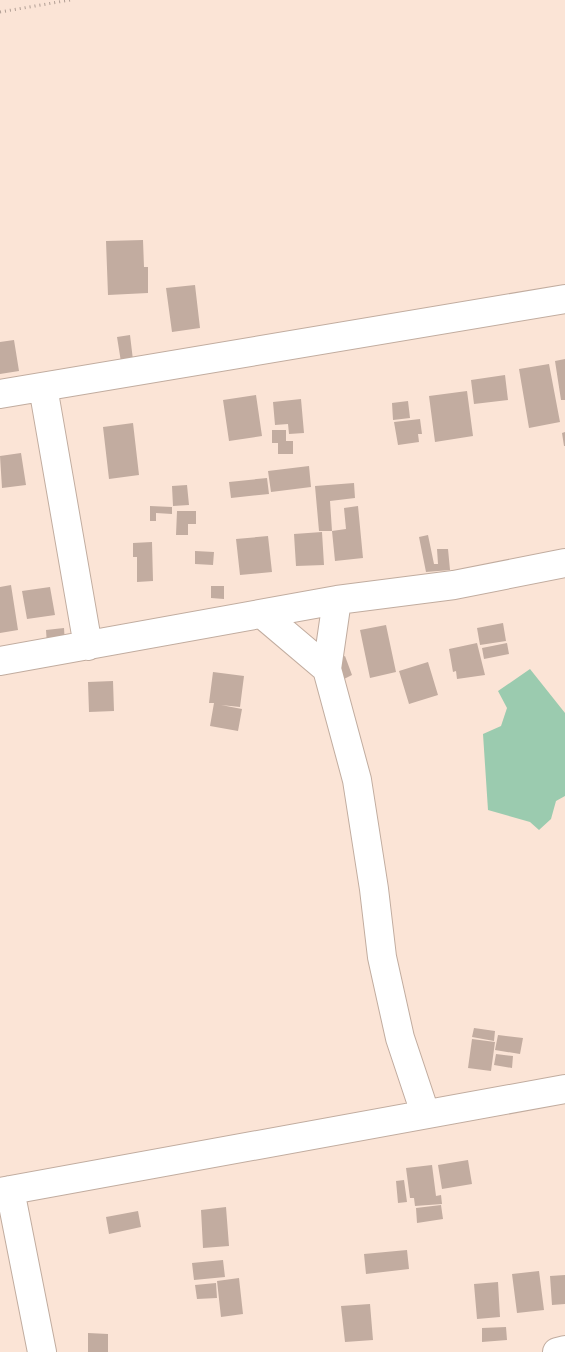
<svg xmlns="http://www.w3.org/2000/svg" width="565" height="1352" viewBox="0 0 565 1352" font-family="Mulish,sans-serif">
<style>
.green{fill:#9bcbaf}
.building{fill:#c2aca0}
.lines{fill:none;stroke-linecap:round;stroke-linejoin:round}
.minor-casing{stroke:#c1ac9f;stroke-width:30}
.path{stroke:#b09e94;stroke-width:3;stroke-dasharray:1 4;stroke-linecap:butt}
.minor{stroke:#fff;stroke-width:28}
</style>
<rect width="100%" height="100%" fill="#fbe4d6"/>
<path class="green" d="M530 669 565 713V796L556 801 551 819 539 830 530 822 488 810 483 734 501 726 507 708 498 691Z"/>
<path class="building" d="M143 240 144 267H148V293L108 295 106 241Z
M195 285 200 328 172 332 166 288Z
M130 335 133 360 121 362 117 337Z
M14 340 19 371 0 374V342Z
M565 359V400H561L555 361Z
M549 364 560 422 529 428 519 369Z
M505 375 508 400 474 404 471 380Z
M467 391 473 436 435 442 429 396Z
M256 395 262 436 229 441 223 400Z
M301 399 304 433 289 434 288 424 275 425 273 402Z
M408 401 410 418 393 420 392 403Z
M420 419 422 434H418L419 442 398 445 394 422Z
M133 423 139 475 109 479 103 427Z
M272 430H286V441H293V454H278V443H272Z
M565 432V446H564L562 433Z
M21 453 26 485 2 488 0 456Z
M309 466 311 487 271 492 268 471Z
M267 478 269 494 231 498 229 482Z
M354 483 355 498 330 501 332 531H319L315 486Z
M187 485 189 505 173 506 172 486Z
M150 506 172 507V514L156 513V521H150Z
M358 506 363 558 335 561 332 531 346 529 344 508Z
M177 511H196V524H188V535H176Z
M322 532 324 565 296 566 294 534Z
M428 535 434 564H438L437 549H448L450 570 426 572 419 537Z
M268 536 272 572 240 575 236 539Z
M152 542 153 581 137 582V557H133V543Z
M195 551 214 552 213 565 195 564Z
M11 585 18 630 0 633V587Z
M211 586H224V599L211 598Z
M50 587 55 615 27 619 22 591Z
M503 623 506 641 480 645 477 628Z
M386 625 396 672 370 678 360 630Z
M64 628 65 644 47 645 46 630Z
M477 643 485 675 457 679 456 671 453 672 449 649Z
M507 643 509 654 484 659 482 648Z
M345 656 352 675 344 679 335 660Z
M428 662 438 695 409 704 399 671Z
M213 672 244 676 240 707 221 705 242 709 238 731 210 726 214 703H209Z
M113 681 114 711 89 712 88 682Z
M474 1028 495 1031 494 1041 472 1037Z
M498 1035 523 1038 520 1054 495 1050Z
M472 1039 495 1042 491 1071 468 1068Z
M496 1054 513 1056 512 1068 494 1065Z
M468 1160 472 1184 442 1189 438 1165Z
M432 1165 436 1196 441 1195 442 1204 415 1206 414 1198H410L406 1168Z
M404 1180 407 1202 398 1203 396 1181Z
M441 1205 443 1219 417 1223 416 1208Z
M226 1207 229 1246 203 1248 201 1210Z
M138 1211 141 1227 109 1234 106 1217Z
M407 1250 409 1269 366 1274 364 1254Z
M223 1260 225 1277 194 1280 192 1263Z
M539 1271 544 1310 517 1313 512 1274Z
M565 1275V1304L552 1305 550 1276Z
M239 1278 243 1314 221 1317 217 1281Z
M498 1282 500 1317 477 1319 474 1284Z
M216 1283 217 1298 197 1299 195 1285Z
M370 1304 373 1340 345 1342 341 1306Z
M506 1327 507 1340 482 1342V1328Z
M88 1333 108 1334V1352H88Z"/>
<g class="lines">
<defs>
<path id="minor" d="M43 387 88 646
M0 394 565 299
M337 600 327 669 357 780 374 889 382 957 400 1038 425 1113
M262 614 327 669
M0 661 337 600 454 585 565 563
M10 1190 42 1352
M0 1192 565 1089
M557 1352 565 1350"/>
</defs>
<use href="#minor" class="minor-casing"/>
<path class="path" d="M0 12 70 0"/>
<use href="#minor" class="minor"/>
</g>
</svg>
